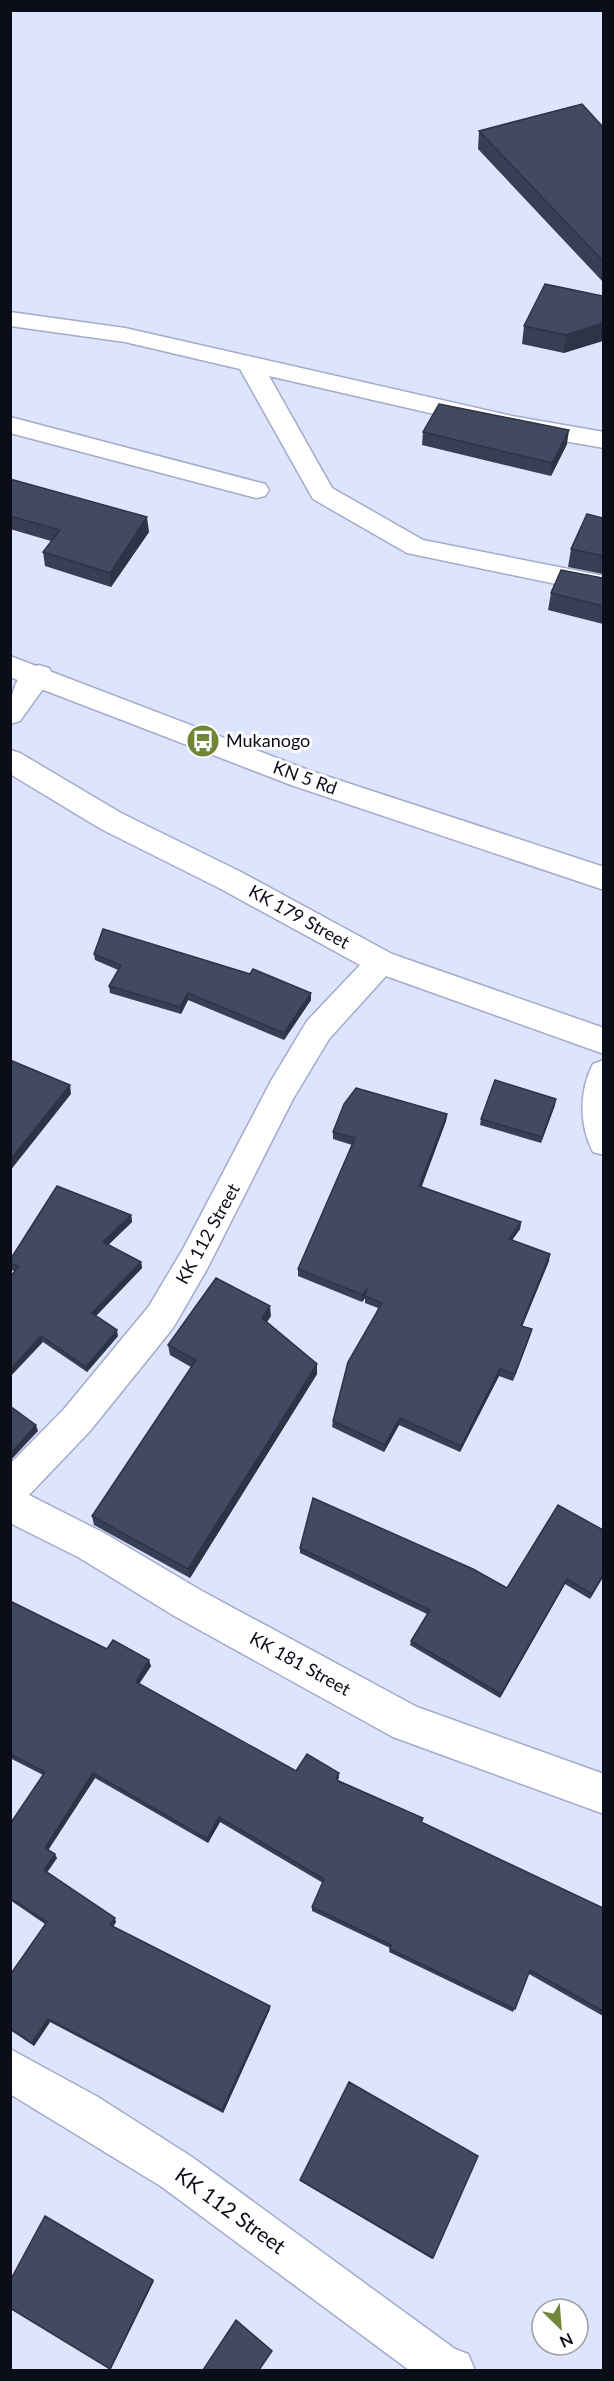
<svg xmlns="http://www.w3.org/2000/svg" width="614" height="2381" viewBox="0 0 614 2381" font-family="Lato,sans-serif">
<style>
.lines{fill:none;stroke-linecap:round;stroke-linejoin:round}
.minor-casing{stroke:#a2abca;stroke-width:3}
.major-casing{stroke:#a2abca;stroke-width:3}
.minor{fill:#fff;fill-rule:evenodd}
.major{fill:#fff;fill-rule:evenodd}
.wall{fill:#383f55}
.shaded-wall{fill:#2e3345}
.building{fill:#414963;stroke:#2e3345;stroke-width:1.5}
.labels{text-anchor:middle;stroke-width:6;stroke-linejoin:round;paint-order:stroke}
.poi-label{font-size:18px;fill:#0b0e18;stroke:#fff;text-anchor:start}
.street-label{font-size:18px;fill:#0b0e18;stroke:#fff}
.near-street-label{font-size:21px;fill:#0b0e18;stroke:#fff}
</style>
<rect width="100%" height="100%" fill="#dce4fe"/>
<g class="lines">
<defs>
<path id="minor" d="M10 312 125 328 512 416 604 432V448L512 432 269 376 332 488 423 540 604 576V594L407 553 313 499 240 369 125 342 10 326Z
M10 417 265 484 269 490 265 496 256 498 10 433Z
M39 665 49 668 53 675 20 721 10 724C10 700 11 673 39 665Z
M10 750 20 753 121 813 241 872 392 954 604 1028V1054L386 976 329 1039 293 1099 207 1269 173 1328 90 1431 29 1495 104 1533 202 1591 417 1707 604 1774V1814L393 1737 176 1617 78 1557 10 1523V1464L64 1409 149 1306 183 1249 271 1081 307 1021 360 965 219 888 101 829 10 774Z
M604 1060V1155L593 1152C579 1125 579 1091 593 1064Z
M10 2049 98 2097 192 2157 455 2349 468 2354 475 2370H409L162 2187 10 2094Z"/>
<path id="major" d="M10 656 311 771 604 867V890L291 785 10 677Z"/>
</defs>
<use href="#minor" class="minor-casing"/>
<use href="#major" class="major-casing"/>
<use href="#minor" class="minor"/>
<use href="#major" class="major"/>
</g>
<path class="wall" d="M603 127V282L478 149 479 131Z
M603 296 564 353 522 344 524 326Z
M423 432 567 444 551 476 422 445Z
M10 479 149 532 111 587 45 566 43 552 51 541 10 529Z
M603 518V574L568 567 571 549Z
M603 578V624L548 610 551 593Z
M94 954 311 993V1000L284 1040 188 1000 181 1014 110 993 109 986 118 970 95 960Z
M555 1105 541 1143 480 1125 481 1119Z
M447 1114 446 1121 421 1187 521 1222 520 1229 512 1240 549 1261 522 1326 532 1329 530 1336 513 1381 499 1376 460 1452 399 1425 384 1452 332 1427 333 1421 378 1308 365 1303V1298L362 1302 298 1276V1269L352 1145 333 1139V1132Z
M131 1215 132 1222 108 1245 141 1262 142 1268 96 1316 118 1336 87 1372 43 1342 15 1271 10 1270V1260Z
M271 1316 267 1322 317 1364V1374L190 1578 94 1525 92 1516 191 1367 170 1355 168 1345Z
M558 1505 603 1577 590 1599 565 1584 500 1698 410 1645 411 1641 427 1614 300 1553V1548L507 1588Z
M10 1601 107 1649 151 1666 139 1684 296 1771 339 1773V1778L338 1780 423 1818 422 1823 603 1908V2016L529 1974 513 2012 389 1952 390 1948 312 1911V1907L323 1883 220 1822 208 1843 95 1778 48 1850 57 1858 47 1872 116 1922 113 1926 270 2006V2009L223 2113 50 2022 34 2046 10 2030V1975L45 1924 10 1900V1824L43 1775 10 1758Z
M300 2180 433 2258 432 2259 300 2181Z"/>
<path class="shaded-wall" d="M603 323V341L564 353 566 335Z
M569 430 567 444 551 476 552 463Z
M147 517 149 532 111 587 110 573Z
M188 993V1000L181 1014 180 1007Z
M311 993V1000L284 1040V1033Z
M70 1085 71 1094 10 1171V1160Z
M556 1099 555 1105 541 1143 542 1137Z
M447 1114 446 1121 419 1194V1186Z
M131 1215 132 1222 104 1249 103 1242Z
M521 1222 520 1229 508 1246 509 1239Z
M550 1254 549 1261 520 1332 521 1326Z
M141 1262 142 1268 93 1319 92 1313Z
M367 1288 365 1298 362 1302 363 1295Z
M270 1306 271 1316 262 1328V1318Z
M532 1329 530 1336 513 1381 515 1374Z
M117 1330 118 1336 87 1372 86 1367Z
M41 1336 43 1342 10 1377V1370Z
M317 1364V1374L190 1578 188 1569Z
M500 1369 499 1376 460 1452 461 1446Z
M400 1418 399 1425 384 1452 385 1445Z
M36 1425 38 1431 10 1461V1454Z
M603 1575V1577L590 1599 592 1594Z
M567 1579 565 1584 500 1698 501 1694Z
M149 1660 151 1666 137 1687 136 1682Z
M93 1773 95 1778 47 1852 45 1848Z
M219 1817 220 1822 208 1843 207 1839Z
M55 1854 57 1858 46 1874 44 1870Z
M115 1918 116 1922 112 1929 110 1925Z
M270 2006V2009L223 2113 222 2110Z
M48 2019 50 2022 34 2046 32 2043Z
M153 2280 154 2281 111 2369H110Z"/>
<path class="building" d="M582 104 603 127V261L479 131Z
M545 284 603 296V323L566 335 524 326Z
M439 404 569 430 552 463 423 432Z
M10 479 147 517 110 573 43 552 60 530 10 516Z
M587 514 603 518V556L571 549Z
M561 570 603 578V606L551 593Z
M103 929 250 974 253 969 311 993 284 1033 188 993 180 1007 109 986 121 965 94 954Z
M10 1060 70 1085 10 1160Z
M495 1080 556 1099 542 1137 481 1119Z
M356 1088 447 1114 419 1186 521 1222 509 1239 550 1254 521 1326 532 1329 515 1374 500 1369 461 1446 400 1418 385 1445 333 1421 348 1362 382 1303 365 1296 367 1288 363 1295 298 1269 355 1138 333 1132 344 1104Z
M57 1186 131 1215 103 1242 141 1262 92 1313 117 1330 86 1367 41 1336 10 1370V1277L19 1266 10 1264V1260Z
M216 1278 270 1306 262 1318 317 1364 188 1569 92 1516 196 1360 168 1345Z
M10 1406 36 1425 10 1454Z
M313 1498 473 1569 507 1588 558 1505 603 1530V1575L592 1594 567 1579 501 1694 411 1641 430 1610 300 1548Z
M10 1601 107 1649 113 1640 149 1660 136 1682 296 1771 307 1754 339 1773 336 1780 423 1818 421 1822 603 1908V2011L530 1970 515 2009 390 1949 391 1945 312 1907 324 1879 219 1817 207 1839 93 1773 45 1848 55 1854 44 1870 115 1918 110 1925 270 2006 222 2110 48 2019 32 2043 10 2028V1975L47 1922 10 1898V1824L45 1772 10 1754Z
M349 2082 478 2156 433 2258 300 2180Z
M45 2216 153 2280 110 2369 10 2308V2281Z
M236 2320 272 2351 259 2370H203Z"/>
<defs>
<symbol id="bus-disc" viewBox="-11 -11 22 22"><circle r="9.5" fill="#718637" stroke="#fff"/><path d="M-5-6H5V4H4V6H2V4H-2V6H-4V4H-5ZM-3.5-4V0h7V-4ZM-3.5 1.2v1.5H-2V1.2ZM2 1.2v1.5H3.5V1.2Z" fill="#fff"/></symbol>
</defs>
<g fill-rule="evenodd">
<use href="#bus-disc" x="184" y="722" width="38" height="38"/>
</g>
<g class="labels">
<g class="poi-label">
<text x="226" y="747">Mukanogo</text>
</g>
<g class="street-label">
<text transform="translate(305 778) rotate(20)" y="6">KN 5 Rd</text>
<text transform="translate(299 917) rotate(29)" y="6">KK 179 Street</text>
<text transform="translate(208 1234) rotate(-61)" y="6">KK 112 Street</text>
<text transform="translate(300 1664) rotate(29)" y="6">KK 181 Street</text>
</g>
<g class="near-street-label">
<text transform="translate(230 2211) rotate(36)" y="7">KK 112 Street</text>
</g>
</g>
<rect width="614" height="2381" fill="none" stroke="#0b0e18" stroke-width="24"/>
<g transform="translate(560 2327) rotate(155)"><circle r="28" fill="#ffffff" stroke="#9d9fa3" stroke-width="1.5"/>
<path d="M0-4.5L10 22L0 15L-10 22Z" fill="#718637"/>
<text y="-9" font-size="16" font-weight="bold" text-anchor="middle" fill="#0b0e18">N</text>
</g>
</svg>
